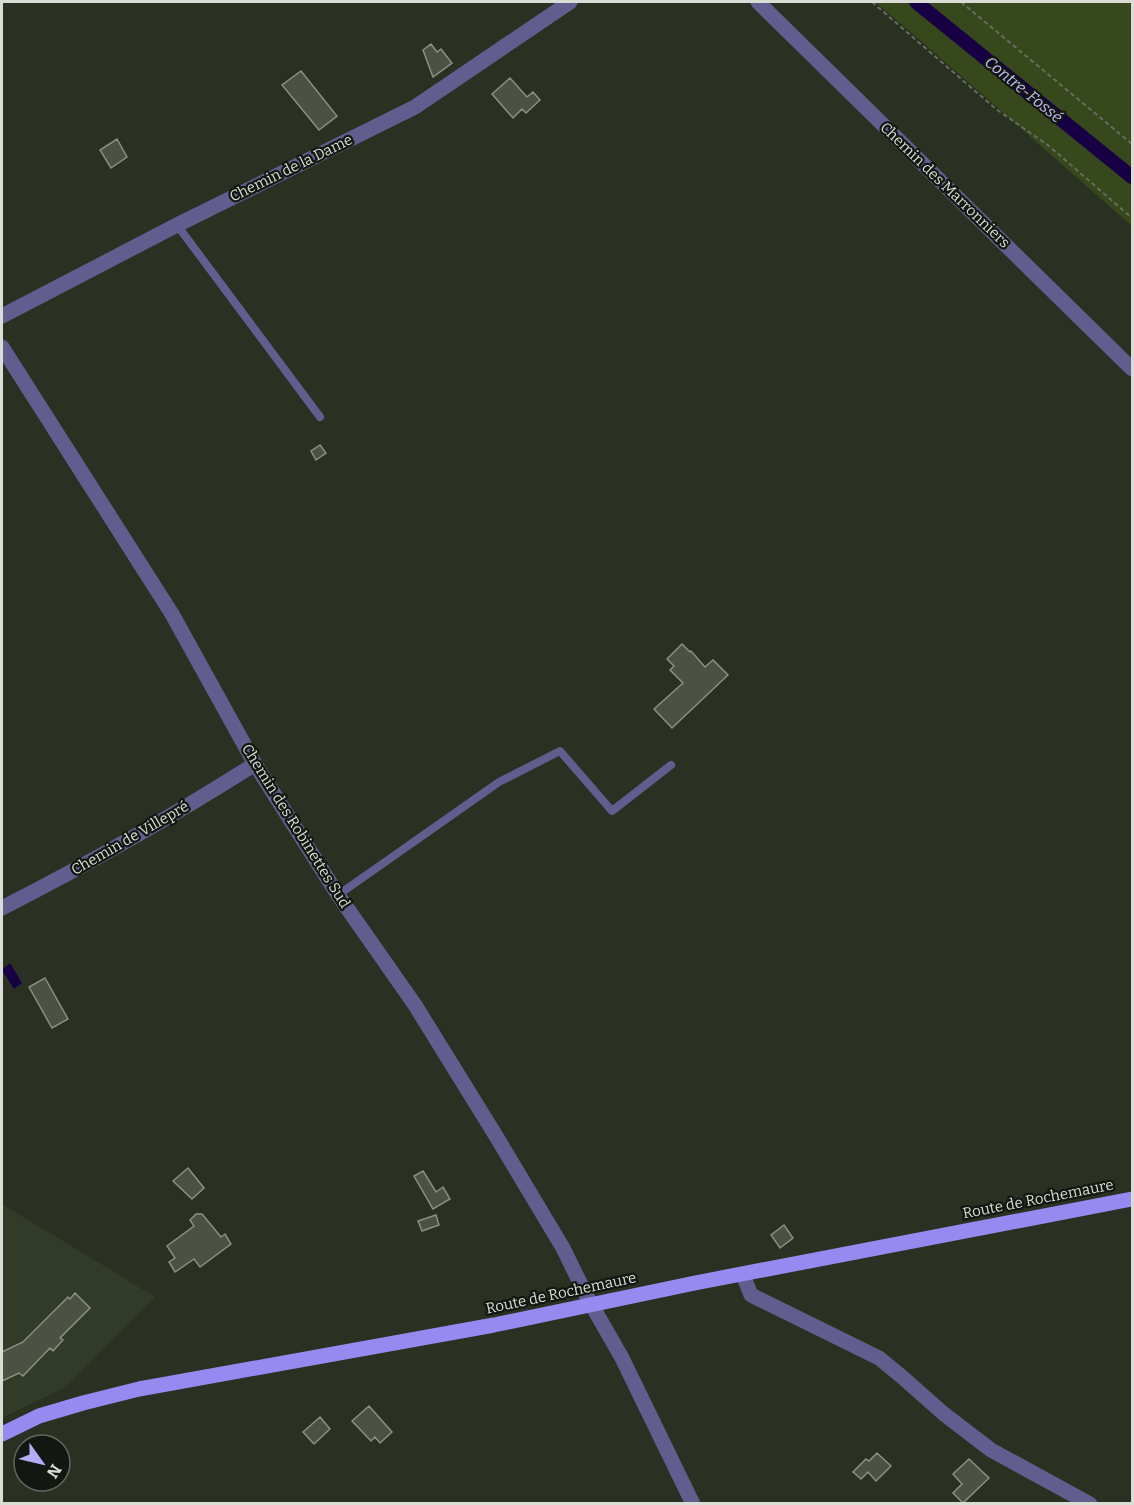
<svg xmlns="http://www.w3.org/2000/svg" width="1134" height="1505" viewBox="0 0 1134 1505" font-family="Bitter,serif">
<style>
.built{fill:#323b27}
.green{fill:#36481c}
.water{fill:#180044}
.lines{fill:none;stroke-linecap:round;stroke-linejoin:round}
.canal{stroke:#180044;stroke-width:14}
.building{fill:#4b5244;stroke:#899181;stroke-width:1.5}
.path{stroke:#676c60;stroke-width:2;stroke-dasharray:4.5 3;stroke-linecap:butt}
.service{stroke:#635d8f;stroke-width:8}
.minor{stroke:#635d8f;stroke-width:15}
.tertiary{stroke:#635d8f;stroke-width:15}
.primary{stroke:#9889f0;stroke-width:15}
.labels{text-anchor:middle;stroke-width:4.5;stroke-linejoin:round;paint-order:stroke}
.street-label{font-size:15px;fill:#d9ddd5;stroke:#141711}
.water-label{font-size:16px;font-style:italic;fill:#c1bcfa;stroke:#141711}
</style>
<rect width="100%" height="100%" fill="#2a3022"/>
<path class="built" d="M2 1204 155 1297 66 1387 2 1418Z"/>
<path class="green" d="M875 2H1132V226C1046 151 962 75 875 2Z"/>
<path class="water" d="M10 963 22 983 14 989 2 970Z"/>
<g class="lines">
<path class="canal" d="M916 2 1132 177"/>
</g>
<path class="building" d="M431 44 437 52 441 49 452 63 433 77 423 50Z
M301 71 337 116 319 130 282 85Z
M510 78 527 97 533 92 540 100 526 113 522 109 513 118 492 94Z
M117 139 127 157 111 168 100 150Z
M320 445 326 453 316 460 311 451Z
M682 644 690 652 691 651 705 667 713 660 728 675 672 728 654 709 683 683 670 670 674 666 667 659Z
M45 978 68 1019 52 1028 29 987Z
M188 1168 204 1188 192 1199 173 1181Z
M423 1171 436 1192 443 1187 450 1199 433 1209 414 1176Z
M196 1214H202L221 1237 225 1234 231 1244 200 1267 194 1259 175 1272 169 1262 175 1258 167 1246 194 1226 190 1220Z
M436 1215 439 1225 422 1231 418 1221Z
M784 1225 793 1238 780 1248 771 1235Z
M75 1293 90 1308 60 1338 63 1340 53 1351 50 1348 23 1376 19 1373 2 1381V1352L23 1342 68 1297 70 1299Z
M369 1406 392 1432 380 1443 375 1437 371 1441 352 1421Z
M320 1417 330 1429 314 1444 303 1432Z
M877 1453 891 1466 876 1481 868 1472 861 1479 853 1472 866 1459 869 1461Z
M969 1459 989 1478 963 1503 953 1493 962 1484 953 1474Z"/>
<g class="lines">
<path class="path" d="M872 2 996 109 1049 146 1132 218
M961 2 1132 144"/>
<path class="service" d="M177 225 320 417
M338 895 499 782 560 751 612 811 671 765"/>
<path class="minor" d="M2 316 177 225 415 107 570 2
M2 347 172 614 255 764 338 895 415 1005 496 1136 563 1248 586 1295 622 1358 693 1504
M2 908C88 864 173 816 255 764
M743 1275 751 1295 879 1358 901 1376 944 1414 991 1450 1090 1504"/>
<path class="tertiary" d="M758 2 1132 369"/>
<path class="primary" d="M2 1434 39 1416 83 1403 139 1389 494 1325 695 1283 1132 1199"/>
</g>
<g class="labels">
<g class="street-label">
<text transform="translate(291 168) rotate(-26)" y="5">Chemin de la Dame</text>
<text transform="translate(945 185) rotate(44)" y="5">Chemin des Marronniers</text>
<text transform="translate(296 826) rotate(58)" y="5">Chemin des Robinettes Sud</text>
<text transform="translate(130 838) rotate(-30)" y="5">Chemin de Villepré</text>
<text transform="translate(1038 1199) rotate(-11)" y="5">Route de Rochemaure</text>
<text transform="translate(561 1293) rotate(-12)" y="5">Route de Rochemaure</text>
</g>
<g class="water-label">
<text transform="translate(1024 89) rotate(39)" y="6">Contre-Fossé</text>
</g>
</g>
<rect width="1134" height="1505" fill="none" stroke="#d9ddd5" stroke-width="6"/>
<g transform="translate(42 1463) rotate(124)"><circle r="28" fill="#141711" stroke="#63665f" stroke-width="1.5"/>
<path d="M0-4.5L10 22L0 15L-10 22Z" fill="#b4acf9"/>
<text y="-9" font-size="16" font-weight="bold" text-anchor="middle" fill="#d9ddd5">N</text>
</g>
</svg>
